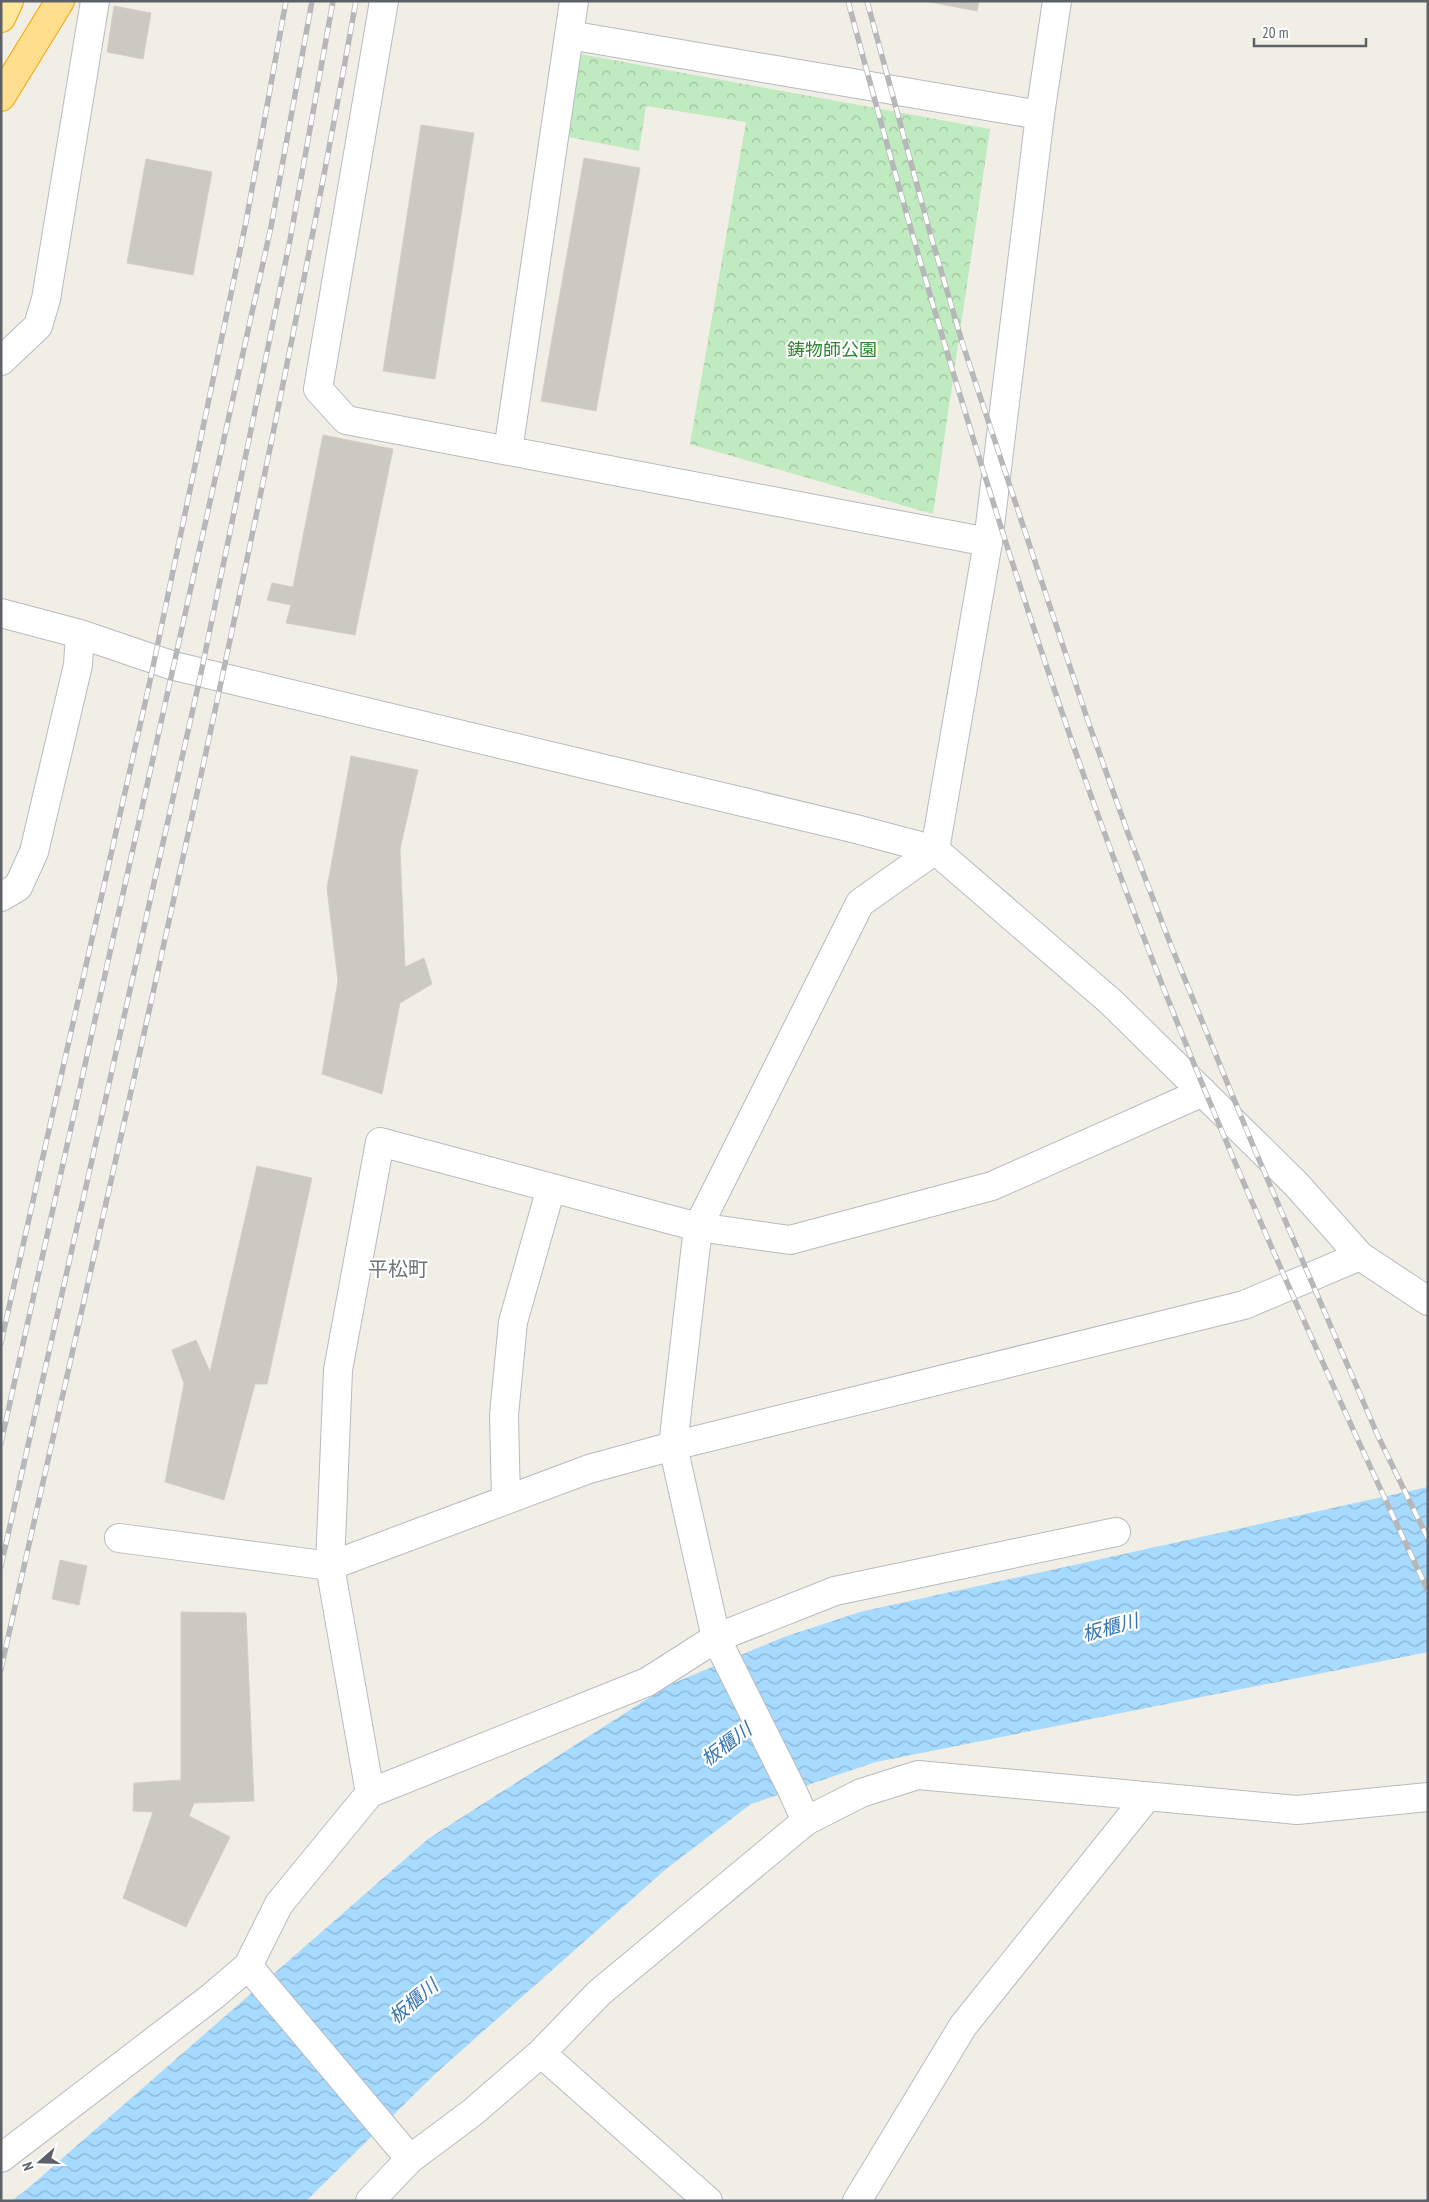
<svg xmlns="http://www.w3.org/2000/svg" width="1429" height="2202" viewBox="0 0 1429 2202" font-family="'PT Sans Narrow','Noto Sans JP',sans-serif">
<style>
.forest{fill:url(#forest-crowns)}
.water{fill:url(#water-waves)}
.building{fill:#ccc8c2;stroke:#d6cfc2}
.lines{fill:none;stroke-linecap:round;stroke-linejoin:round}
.minor-casing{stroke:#b7bbc0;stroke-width:30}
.tertiary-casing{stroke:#b7bbc0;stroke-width:30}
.trunk-casing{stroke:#f5a300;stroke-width:30}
.motorway-casing{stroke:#f5a300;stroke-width:30}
.minor{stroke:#fff;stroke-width:28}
.tertiary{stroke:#fff;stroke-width:28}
.trunk{stroke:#ffe79c;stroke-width:28}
.motorway{stroke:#ffdf8d;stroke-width:28}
.rail-casing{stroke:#b6b7b8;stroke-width:5.5}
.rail{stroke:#fff;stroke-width:4;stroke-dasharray:11;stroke-linecap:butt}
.labels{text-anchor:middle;stroke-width:4.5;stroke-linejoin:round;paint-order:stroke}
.park-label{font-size:18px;fill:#2c862f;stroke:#fff}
.water-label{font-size:19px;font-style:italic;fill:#3675b2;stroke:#fff}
.quarter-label{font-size:20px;fill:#6d7379;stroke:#fff}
</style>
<defs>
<pattern id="forest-crowns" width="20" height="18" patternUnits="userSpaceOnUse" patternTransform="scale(1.25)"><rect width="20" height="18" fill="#c0eabf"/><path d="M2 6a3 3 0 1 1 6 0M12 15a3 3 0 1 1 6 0" fill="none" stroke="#9fc19f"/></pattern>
<pattern id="water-waves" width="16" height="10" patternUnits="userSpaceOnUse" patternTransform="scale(1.25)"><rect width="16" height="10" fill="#a6daff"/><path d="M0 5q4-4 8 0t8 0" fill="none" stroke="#8ab4d2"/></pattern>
</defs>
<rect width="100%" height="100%" fill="#f1eee5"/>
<path class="forest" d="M580 54 990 129 933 514 690 444 746 122 646 106 639 151 569 137Z"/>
<path class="water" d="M1428 1487V1652L876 1762 751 1804 666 1869 435 2074 306 2201H11L26 2190 428 1839 669 1685 784 1637 860 1612Z"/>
<path class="building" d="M925 1H979L977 11Z
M114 6 151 13 143 59 107 52Z
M421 125 474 133 435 379 383 371Z
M584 158 640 168 596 411 541 401Z
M146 159 212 172 193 275 127 263Z
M323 435 393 449 355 635 286 623 291 605 267 600 272 583 293 587Z
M351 756 418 770 400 849 405 967 424 958 432 984 400 1003 382 1094 322 1074 338 981 327 888Z
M257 1166 312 1178 267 1384H255L224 1500 165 1482 184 1384 172 1350 196 1340 210 1372Z
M60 1560 87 1566 79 1605 52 1599Z
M181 1612 246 1613 254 1801 194 1803 189 1816 230 1837 186 1927 123 1898 153 1812 133 1811 134 1783 181 1780Z"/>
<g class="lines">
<defs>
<path id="minor" d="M384 1 318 389 346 420 988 542
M569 35 1040 115
M1 361 38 326 46 299 95 1
M508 451 574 1
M1 613 80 634 174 666 856 829 935 850 1111 1002 1296 1184 1360 1256
M1 897 18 887 34 852 78 665 80 634
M506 1500 504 1415 513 1322 551 1188
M119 1538 330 1566 589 1469 673 1446 1244 1305 1360 1256 1428 1301
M370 1793 330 1566 338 1370 380 1142 698 1227 790 1240 992 1186 1203 1092
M806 1821 792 1790 716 1638 673 1446 698 1227 860 903 935 850
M248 1966 410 2159
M541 2053 708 2201
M1 2158 213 1996 248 1966 279 1904 370 1793 647 1682 716 1638 835 1591 1116 1532
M370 2201 410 2159 473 2112 541 2053 599 1993 806 1821 861 1793 918 1775 1297 1810 1428 1797
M857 2201 963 2026 1146 1798"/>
<path id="tertiary" d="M935 850 988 542 1040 115 1057 1"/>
<path id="trunk" d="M1 18 9 1"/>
<path id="motorway" d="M1 97 60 1"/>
</defs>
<use href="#minor" class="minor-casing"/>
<use href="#tertiary" class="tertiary-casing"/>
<use href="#trunk" class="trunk-casing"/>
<use href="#motorway" class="motorway-casing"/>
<use href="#minor" class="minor"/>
<use href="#tertiary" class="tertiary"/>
<use href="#trunk" class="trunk"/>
<use href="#motorway" class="motorway"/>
<defs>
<path id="rail" d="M848 1C913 245 985 488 1067 727 1167 1020 1296 1310 1428 1591
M867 1 929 229 962 342 1090 727 1129 836 1170 943 1254 1148 1378 1436 1428 1539
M1 1343 150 681 246 222 286 1
M1 1443 271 227 312 1
M1 1566 201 673 290 240 333 1
M1 1669C125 1115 256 561 356 1"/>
</defs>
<use href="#rail" class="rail-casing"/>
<use href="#rail" class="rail"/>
</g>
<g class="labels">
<g class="park-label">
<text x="832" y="356">鋳物師公園</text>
</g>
<g class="water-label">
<text transform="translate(1110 1627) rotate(-15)" y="7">板櫃川</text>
<text transform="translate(726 1744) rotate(-37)" y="7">板櫃川</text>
<text transform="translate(413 2001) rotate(-40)" y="7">板櫃川</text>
</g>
<g class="quarter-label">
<text x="398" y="1276">平松町</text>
</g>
</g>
<rect width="1429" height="2202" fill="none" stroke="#5c6167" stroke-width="5"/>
<g transform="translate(40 2162) rotate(250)" stroke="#ffffff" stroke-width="4" paint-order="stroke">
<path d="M0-4L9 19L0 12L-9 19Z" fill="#5c6167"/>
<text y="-8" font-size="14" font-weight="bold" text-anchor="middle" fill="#5c6167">N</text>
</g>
<path d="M1254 38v8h112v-8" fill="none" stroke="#5c6167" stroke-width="2.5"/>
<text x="1262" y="38" font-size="15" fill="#5c6167" stroke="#ffffff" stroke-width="4" paint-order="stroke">20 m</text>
</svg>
